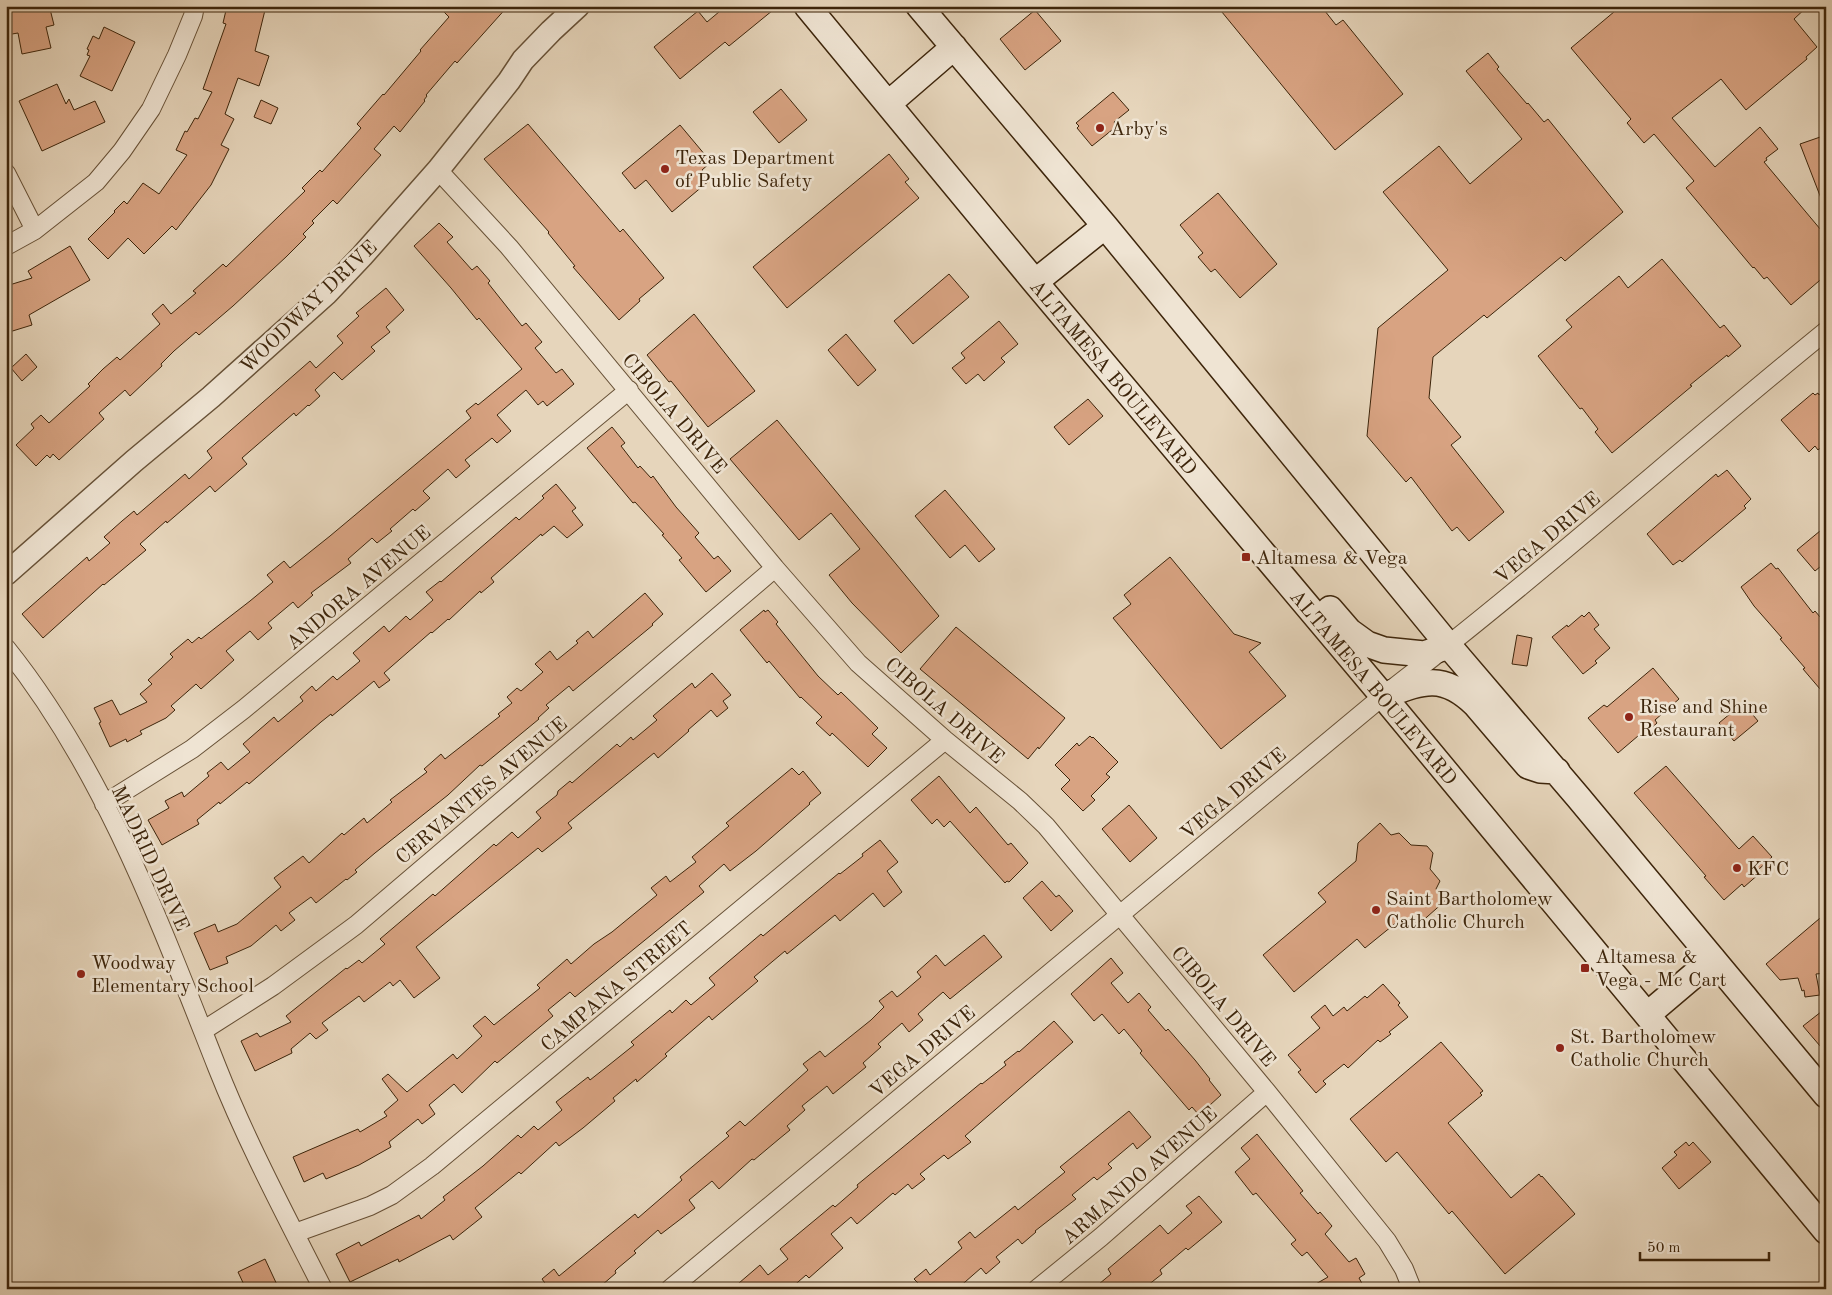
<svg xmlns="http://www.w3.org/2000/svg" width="1832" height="1295" viewBox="0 0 1832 1295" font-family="'Old Standard TT',serif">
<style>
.building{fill:#d8a382;stroke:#3d250b}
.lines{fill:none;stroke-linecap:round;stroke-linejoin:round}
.minor-casing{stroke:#675137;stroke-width:20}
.tertiary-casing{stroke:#675137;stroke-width:25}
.secondary-casing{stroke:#3d250b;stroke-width:28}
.minor{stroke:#efe4d3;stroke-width:18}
.tertiary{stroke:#efe4d3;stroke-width:22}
.secondary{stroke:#efe4d3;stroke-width:25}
.poi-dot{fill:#8f2418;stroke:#efe4d3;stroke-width:2}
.labels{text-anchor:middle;stroke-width:5;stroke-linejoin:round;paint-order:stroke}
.poi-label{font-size:20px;fill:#3d250b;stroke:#efe4d3;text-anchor:start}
.street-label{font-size:20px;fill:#3d250b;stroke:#efe4d3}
</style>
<rect width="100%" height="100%" fill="#e6d5bb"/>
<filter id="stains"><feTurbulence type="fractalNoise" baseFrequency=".004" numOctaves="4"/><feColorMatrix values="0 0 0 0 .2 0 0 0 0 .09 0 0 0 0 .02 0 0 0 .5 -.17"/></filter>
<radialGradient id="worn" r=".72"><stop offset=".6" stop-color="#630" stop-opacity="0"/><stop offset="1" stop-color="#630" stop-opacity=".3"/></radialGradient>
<path class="building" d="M25 6H41L42 11 50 9 54 25 46 27 51 48 22 54 18 33 6 35V10Z
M227 6H266L255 51 269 56 259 86 238 78 225 114 234 119 221 145 229 149 211 185 176 230 172 226 144 254 128 238 108 259 88 239 115 212 114 211 124 201 127 204 143 183 159 194 187 155 176 150 185 131 187 132 195 118 198 119 212 92 203 89 226 24 223 23Z
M438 6H508L457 63 455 61 426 95 427 96 424 100 425 101 400 132 394 126 374 149 381 155 337 204 333 200 312 221 314 223 303 234 306 237 286 257 233 306 199 335 196 332 174 351 161 364 162 366 130 396 125 390 99 413 104 419 59 460 53 454 50 458 47 455 36 466 16 445 34 428 31 424 41 415 49 423 90 386 88 384 103 369 117 357 120 360 160 324 152 314 163 304 171 314 196 293 193 291 223 264 226 267 305 191 302 188 320 170 322 172 361 128 357 124 383 94 384 95 421 51 420 50 449 17Z
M726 6H778L729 46 725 42 680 79 654 47 698 11 707 22Z
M1217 6H1321L1336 25 1343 20 1403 94 1335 150Z
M1621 6H1808L1794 19 1817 47 1806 57 1807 59 1746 110 1721 79 1672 118 1715 167 1760 127 1778 149 1766 158 1767 160 1764 162 1826 236V275L1791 305 1767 277 1764 279 1754 267 1753 268 1686 188 1694 181 1654 134 1644 143 1627 123 1631 119 1571 48Z
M1035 10 1061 41 1025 70 1000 39Z
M104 27 135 42 112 91 80 76 90 56 87 55 89 50 87 49 93 36 99 39Z
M1488 53 1499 67 1497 69 1527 104 1528 103 1544 122 1548 119 1623 212 1565 261 1561 257 1487 318 1484 315 1433 357 1429 398 1461 437 1451 445 1504 512 1469 541 1457 527 1452 531 1411 477 1406 482 1367 436 1378 328 1448 270 1383 192 1439 146 1470 184 1522 139 1466 71Z
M57 84 66 104 69 99 74 110 95 101 105 122 42 151 19 101Z
M781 89 807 120 779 143 753 112Z
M1113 92 1129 110 1114 122 1117 126 1092 146 1077 128 1079 126 1076 123Z
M261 100 278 108 271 124 254 117Z
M528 124 620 232 623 229 664 278 639 299 640 301 619 320 573 267 575 266 548 233 549 232 484 159Z
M680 125 711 162 702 170 710 180 672 212 646 180 635 189 622 173Z
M1826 135V206H1824L1800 144Z
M889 154 909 179 905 182 919 198 787 308 753 267Z
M1218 193 1277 264 1240 298 1215 269 1211 272 1198 257 1203 253 1180 225Z
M439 223 453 237 447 242 472 270 477 266 490 281 488 283 522 326 526 323 542 342 535 348 556 373 562 369 574 384 547 406 543 401 538 405 526 390 497 415 511 431 497 443 492 438 465 460 470 466 456 478 448 469 423 491 430 498 415 511 413 509 390 529 392 531 377 543 372 538 348 559 351 563 311 593 313 595 298 608 293 602 268 623 272 628 258 640 250 631 226 651 234 660 201 689 196 684 171 706 175 710 166 718 140 731 142 734 127 742 126 739 110 747 99 723 101 722 94 708 112 700 120 715 147 702 140 694 152 684 148 680 173 657 170 654 188 639 192 643 199 637 201 639 250 601 273 582 267 575 284 561 290 568 330 536 471 418 466 411 476 403 478 405 522 369 479 318 477 320 451 288 414 246Z
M70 246 90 280 29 315 32 325 6 333V286L32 278 28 271Z
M1662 259 1720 328 1724 325 1741 346 1728 357 1727 355 1690 385 1692 386 1612 453 1595 432 1598 429 1582 408 1580 409 1538 356 1572 327 1566 320 1619 276 1628 288Z
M949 274 969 297 913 344 894 321Z
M386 288 404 310 386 327 390 332 371 347 375 351 342 380 334 372 315 390 320 396 309 406 308 405 296 416 294 413 242 458 247 464 215 492 210 486 167 523 166 521 140 544 146 550 104 585 103 584 43 638 22 614 87 557 89 561 110 543 104 537 122 521 134 511 137 515 185 474 189 479 212 458 207 451 310 361 316 368 343 343 337 336 359 316 356 313Z
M694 314 755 391 708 427 671 381 669 382 647 355Z
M999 321 1018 344 1001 358 1005 362 984 381 978 374 966 384 952 368 965 358 961 353Z
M846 334 876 370 858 386 828 350Z
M26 354 37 367 22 381 11 368Z
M1826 389V443L1818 450 1815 446 1809 452 1781 420 1813 393 1815 395 1818 393 1819 395Z
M1088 399 1103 416 1069 445 1054 427Z
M777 420 939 616 901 653 852 603 829 575 860 549 831 513 799 540 730 459Z
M612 427 625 443 621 446 638 468 640 466 651 478 653 476 676 507 699 533 695 537 714 559 718 556 731 571 706 592 679 560 682 558 662 535 664 534 635 502 633 503 587 448Z
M1727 470 1751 499 1744 506 1746 508 1682 562 1680 560 1673 565 1647 534 1716 474 1718 477Z
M556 484 576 508 572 511 583 525 567 538 554 526 542 536 541 534 491 578 494 582 481 593 480 591 449 620 448 619 432 633 431 632 384 673 390 680 379 688 374 681 332 716 331 714 321 722 249 784 247 782 220 804 219 802 197 820 199 824 162 845 148 820 169 808 165 801 182 792 184 797 209 776 207 773 221 762 228 770 250 752 243 744 274 717 278 722 303 701 300 697 312 686 316 691 333 676 337 680 360 661 353 653 384 626 389 632 406 616 410 620 433 600 426 592 440 581 441 582 516 517 519 520 544 498 542 496Z
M945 490 995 549 979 562 965 545 950 558 915 516Z
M1826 526V562L1815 571 1797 550Z
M1170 557 1234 634 1261 643 1249 652 1286 696 1221 749 1113 618 1131 604 1124 595Z
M1771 563 1776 569 1778 568 1813 613 1815 611 1826 624V696L1803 669 1805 668 1780 639 1782 638 1754 606 1741 587Z
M645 593 663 614 652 624 653 625 573 691 569 686 546 705 549 708 538 718 539 719 482 766 480 765 448 795 375 853 355 870 357 872 347 880 346 879 316 903 311 897 289 913 295 920 281 931 276 925 251 946 226 957 228 963 210 970 194 933 215 924 218 932 237 924 281 887 274 878 303 856 309 863 342 833 344 835 364 818 367 823 392 802 390 800 427 772 424 769 441 754 445 759 500 716 498 714 512 703 507 697 517 688 521 691 543 672 535 664 550 651 557 660 578 643 576 641 588 631 593 638Z
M764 610 765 612 768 610 778 622 776 624 818 676 838 695 841 692 878 728 872 734 887 748 868 767 832 733 830 736 816 723 822 717 801 697 800 698 769 661 767 663 740 630Z
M1589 612 1599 625 1594 629 1610 648 1595 661 1597 663 1583 674 1552 637 1567 625 1568 627 1582 615 1584 617Z
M956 627 1065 718 1039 749 1038 747 1028 759 920 669Z
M1517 635 1532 638 1527 666 1512 664Z
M1653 668 1679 699 1655 720 1657 723 1647 732 1645 730 1618 753 1588 718 1604 705 1607 707Z
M712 673 731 695 723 701 728 708 717 717 711 710 688 730 689 731 658 758 654 753 568 823 572 828 542 852 538 848 416 947 440 978 414 998 400 980 393 986 390 982 364 1002 359 996 322 1023 328 1030 316 1039 310 1033 291 1049 292 1053 255 1071 241 1041 257 1033 260 1037 291 1022 286 1016 346 968 347 969 359 960 362 963 385 944 380 939 433 894 435 896 494 844 496 846 512 832 518 838 541 818 536 812 557 795 558 791 570 781 572 783 617 744 620 747 631 737 633 740 657 720 653 716 667 704 692 683 695 688Z
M1743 703 1758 721 1734 741 1719 723Z
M1090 736 1092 738 1093 737 1118 762 1106 774 1110 777 1091 796 1095 800 1083 811 1061 789 1070 780 1055 765 1077 743 1079 746Z
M1666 766 1737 847 1739 849 1753 836 1772 857 1758 870 1760 873 1744 887 1742 884 1724 900 1704 877 1706 876 1634 793Z
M792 768 799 775 803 771 821 793 809 803 810 804 756 851 730 871 724 864 699 886 704 892 575 997 570 992 548 1010 553 1016 497 1063 495 1061 462 1093 454 1084 429 1105 435 1114 422 1124 418 1119 389 1142 391 1147 359 1165 326 1179 323 1173 304 1182 293 1157 358 1129 360 1132 387 1116 384 1112 398 1100 382 1079 388 1074 407 1092 453 1054 457 1059 482 1036 473 1026 485 1016 494 1025 540 988 537 985 567 959 571 964 594 944 612 932 657 895 651 888 666 876 670 882 696 862 692 857 729 826 726 823Z
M939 776 970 813 976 807 1008 845 1011 843 1028 863 1009 882 1007 881 1005 883 950 821 944 827 937 819 932 824 911 800Z
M1129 805 1157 838 1130 862 1102 829Z
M1380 823 1391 835 1399 833 1411 845 1427 846 1433 853 1430 869 1440 881 1436 889 1445 901 1419 924 1402 918 1365 948 1357 939 1294 992 1263 955 1326 902 1318 893 1356 861 1358 843Z
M880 840 898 862 887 871 902 892 884 907 873 893 840 921 835 915 787 954 785 951 754 977 758 981 712 1020 709 1016 665 1054 667 1056 637 1082 636 1079 613 1098 615 1101 583 1128 559 1146 556 1142 521 1174 519 1172 475 1208 482 1217 453 1240 450 1235 399 1262 398 1259 350 1282 336 1254 359 1242 361 1246 419 1215 421 1219 445 1200 443 1197 483 1166 518 1135 521 1138 534 1126 538 1130 562 1110 556 1102 588 1077 590 1080 609 1065 634 1045 631 1042 670 1010 672 1013 686 1000 691 1005 715 985 709 978 761 934 763 936 839 873 840 874 863 856 862 854Z
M1042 881 1056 897 1059 895 1073 911 1051 931 1023 898Z
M1826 913V973L1816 974 1820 995 1805 997 1804 990 1802 991 1798 978 1780 980 1766 964Z
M984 935 1002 957 950 999 943 992 918 1014 923 1020 909 1032 902 1023 878 1044 881 1047 863 1063 866 1067 833 1094 827 1086 802 1106 805 1110 787 1126 790 1130 779 1139 754 1160 752 1159 719 1189 712 1181 689 1200 695 1208 661 1234 658 1230 634 1251 636 1253 618 1268 615 1271 616 1273 602 1285 601 1283 595 1289H544L547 1286 542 1279 554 1269 559 1276 635 1214 638 1218 682 1180 680 1177 729 1136 726 1133 740 1121 745 1126 808 1070 803 1064 820 1051 825 1057 871 1020 884 1007 879 1001 892 991 897 997 901 994 921 977 917 972 936 955 945 966Z
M1111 958 1123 973 1111 983 1128 1003 1139 993 1151 1007 1148 1010 1166 1031 1168 1029 1195 1060 1210 1079 1209 1080 1221 1095 1199 1115 1192 1107 1189 1110 1140 1053 1142 1051 1124 1029 1119 1034 1102 1014 1094 1021 1071 994Z
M1383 984 1400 1003 1398 1005 1408 1017 1389 1032 1391 1034 1380 1042 1378 1040 1348 1068 1344 1064 1323 1081 1326 1084 1316 1093 1298 1072 1301 1070 1288 1055 1320 1028 1311 1017 1325 1005 1333 1016 1344 1007 1347 1011 1365 996 1367 998Z
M1826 1008V1053L1803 1026Z
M1054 1021 1073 1042 965 1136 971 1142 948 1159 944 1155 920 1174 925 1179 912 1189 908 1184 895 1195 893 1193 857 1224 851 1217 831 1234 843 1248 809 1278 806 1275 790 1289H732L760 1265 768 1275 788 1259 780 1249 833 1205 835 1207 858 1187 857 1185 981 1083 982 1084 1006 1065 1004 1062 1018 1051 1019 1052Z
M1441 1042 1483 1091 1480 1093 1482 1095 1448 1123 1511 1198 1539 1174 1541 1177 1542 1176 1575 1214 1505 1274 1452 1211 1449 1214 1397 1152 1386 1162 1350 1119Z
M1129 1111 1151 1137 1137 1149 1133 1143 1108 1164 1112 1168 1097 1180 1094 1177 1072 1195 1076 1199 1035 1231 1036 1232 1022 1244 1018 1239 996 1257 1000 1262 986 1274 981 1268 957 1289H913L919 1284 914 1279 926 1269 930 1275 962 1248 958 1242 970 1232 975 1238 1015 1206 1018 1210 1065 1172 1060 1167Z
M1257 1134 1303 1191 1300 1193 1318 1214 1320 1212 1332 1226 1325 1234 1349 1262 1356 1258 1365 1274 1359 1278 1365 1289H1307L1328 1277 1307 1252 1302 1256 1291 1244 1296 1240 1256 1193 1253 1195 1235 1172 1250 1159 1241 1148Z
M1686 1142 1689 1146 1693 1142 1711 1162 1679 1189 1662 1168 1677 1155 1674 1152Z
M1199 1196 1222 1222 1188 1250 1186 1248 1160 1270 1162 1274 1143 1289H1093L1111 1274 1108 1269 1160 1225 1168 1234 1192 1213 1186 1206Z
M265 1259 279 1289H246L238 1272Z"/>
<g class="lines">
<defs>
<path id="minor" d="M438 170 509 247 775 568 858 663 945 740 1020 801 1046 826 1267 1092 1387 1241 1404 1269 1412 1289
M6 173 35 230
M6 246 35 230 96 182 122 151 151 109 177 55 193 16 195 6
M6 648C104 770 160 923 217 1067 247 1143 286 1216 323 1289
M104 804 192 749 244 709 629 390
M204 1030 273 986 356 925 775 568
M295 1233 370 1206 392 1195 432 1166 945 740
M670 1289 1383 696C1535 580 1677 452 1826 331
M1037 1289 1101 1237 1267 1092"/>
<path id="tertiary" d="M6 574 134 461 211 397 327 293 362 256 438 170 509 81 523 60 551 31 578 6"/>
<path id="secondary" d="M807 6 1035 282 1383 696 1826 1231
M919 6 1105 226 1449 646 1578 797 1826 1095
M888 104 954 47
M1035 282 1105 226
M1330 609 1349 631 1367 644 1384 650 1424 654 1449 646
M1383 696C1421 682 1442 672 1475 704L1528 766 1540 770 1557 771
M1647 1015 1713 959"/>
</defs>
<use href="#minor" class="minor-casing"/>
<use href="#tertiary" class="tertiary-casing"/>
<use href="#secondary" class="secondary-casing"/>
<use href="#minor" class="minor"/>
<use href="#tertiary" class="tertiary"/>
<use href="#secondary" class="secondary"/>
</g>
<g class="poi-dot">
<circle cx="1100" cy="128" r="5"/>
<circle cx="665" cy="169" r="5"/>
<rect x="1241" y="552" width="10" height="10" rx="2.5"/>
<circle cx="1629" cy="717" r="5"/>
<circle cx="1737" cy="868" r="5"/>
<circle cx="1376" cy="910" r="5"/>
<rect x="1580" y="963" width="10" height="10" rx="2.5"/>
<circle cx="81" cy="974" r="5"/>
<circle cx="1560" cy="1048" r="5"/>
</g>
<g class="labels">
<g class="poi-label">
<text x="1110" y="135">Arby's</text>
<text x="675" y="164">Texas Department<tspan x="675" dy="23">of Public Safety</tspan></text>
<text x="1256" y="564">Altamesa &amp; Vega</text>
<text x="1639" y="713">Rise and Shine<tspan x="1639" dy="23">Restaurant</tspan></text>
<text x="1747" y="875">KFC</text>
<text x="1386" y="905">Saint Bartholomew<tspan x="1386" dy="23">Catholic Church</tspan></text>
<text x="1595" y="963">Altamesa &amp;<tspan x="1595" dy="23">Vega - Mc Cart</tspan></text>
<text x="91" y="969">Woodway<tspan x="91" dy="23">Elementary School</tspan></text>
<text x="1570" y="1043">St. Bartholomew<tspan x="1570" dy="23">Catholic Church</tspan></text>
</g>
<g class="street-label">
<text transform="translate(308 306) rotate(-44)" y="7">WOODWAY DRIVE</text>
<text transform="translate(1114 377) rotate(50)" y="7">ALTAMESA BOULEVARD</text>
<text transform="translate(675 413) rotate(50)" y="7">CIBOLA DRIVE</text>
<text transform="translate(1547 537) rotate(-40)" y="7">VEGA DRIVE</text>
<text transform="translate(358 587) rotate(-40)" y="7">ANDORA AVENUE</text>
<text transform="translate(1374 687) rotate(50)" y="7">ALTAMESA BOULEVARD</text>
<text transform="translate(945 710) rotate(41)" y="7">CIBOLA DRIVE</text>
<text transform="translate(481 790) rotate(-40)" y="7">CERVANTES AVENUE</text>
<text transform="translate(1233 793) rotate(-40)" y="7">VEGA DRIVE</text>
<text transform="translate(151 858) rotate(65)" y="7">MADRID DRIVE</text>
<text transform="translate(616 986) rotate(-40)" y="7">CAMPANA STREET</text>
<text transform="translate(1224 1006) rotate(50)" y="7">CIBOLA DRIVE</text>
<text transform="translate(922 1051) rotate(-40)" y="7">VEGA DRIVE</text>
<text transform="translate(1139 1175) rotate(-41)" y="7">ARMANDO AVENUE</text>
</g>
</g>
<rect width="1832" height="1295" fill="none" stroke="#e6d5bb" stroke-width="25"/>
<rect x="8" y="8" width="1817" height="1280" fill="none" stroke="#3d250b" stroke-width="2.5"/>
<rect x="12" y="12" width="1807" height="1270" fill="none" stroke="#3d250b"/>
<path d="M1640 1252v8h129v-8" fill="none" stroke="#3d250b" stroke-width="2.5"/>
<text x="1647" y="1252" font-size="15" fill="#3d250b" stroke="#efe4d3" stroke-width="4" paint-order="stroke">50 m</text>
<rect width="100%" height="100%" filter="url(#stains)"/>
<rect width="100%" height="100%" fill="url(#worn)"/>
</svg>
